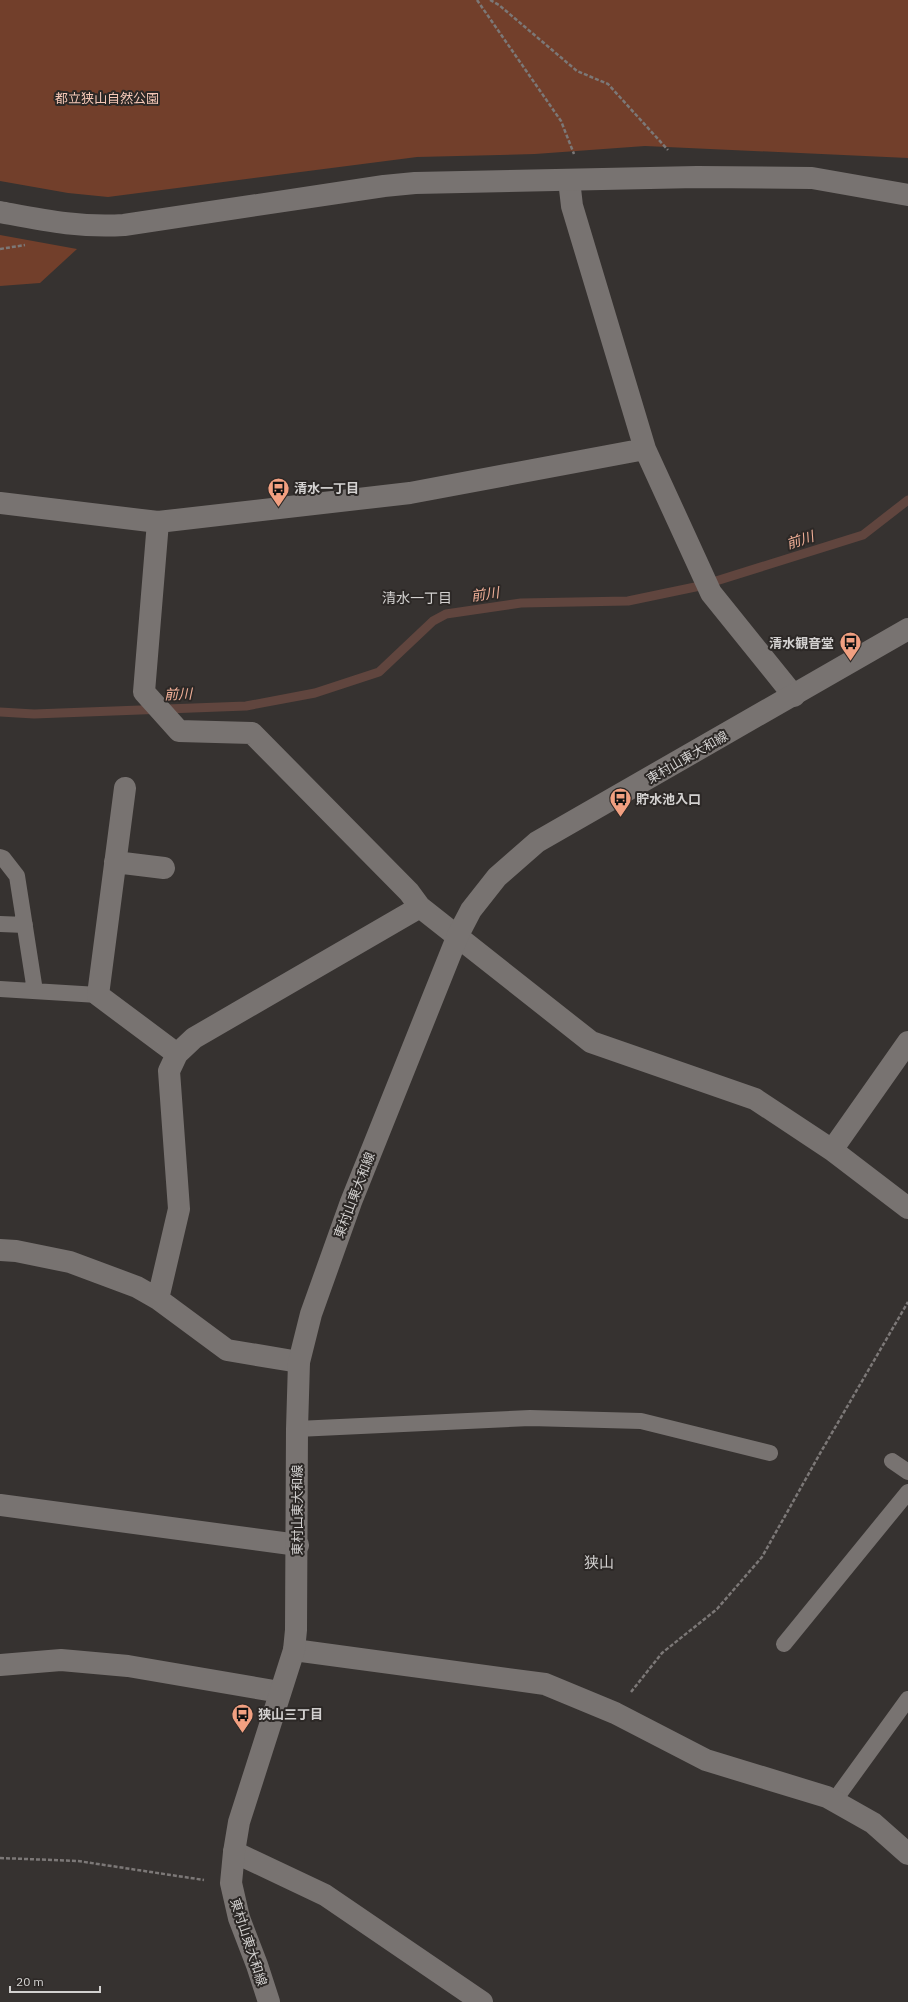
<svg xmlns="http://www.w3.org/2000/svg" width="908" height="2002" viewBox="0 0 908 2002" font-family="'IBM Plex Sans','Noto Sans JP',sans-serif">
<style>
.green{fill:#723f2b}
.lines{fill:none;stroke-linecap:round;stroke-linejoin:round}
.stream{stroke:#60453e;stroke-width:9}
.path{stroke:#7c7877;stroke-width:2.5;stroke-dasharray:4 2;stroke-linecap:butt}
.service{stroke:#787371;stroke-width:16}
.minor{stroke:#787371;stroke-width:22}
.tertiary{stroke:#787371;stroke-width:22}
.secondary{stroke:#787371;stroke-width:22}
.labels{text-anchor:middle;stroke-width:4;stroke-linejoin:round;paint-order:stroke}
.park-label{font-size:13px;fill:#f4c7b6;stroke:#2c2826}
.poi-label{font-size:13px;font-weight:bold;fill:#d3d1d0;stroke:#2c2826;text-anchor:start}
.street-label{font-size:13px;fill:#d3d1d0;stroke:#2c2826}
.water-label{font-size:14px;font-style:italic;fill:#f2b098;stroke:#2c2826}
.neighbourhood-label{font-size:14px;fill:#d3d1d0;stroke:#2c2826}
.quarter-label{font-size:15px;fill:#d3d1d0;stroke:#2c2826}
</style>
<rect width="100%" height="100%" fill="#363230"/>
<path class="green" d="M0 0H908V158L645 146 535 154 417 157 108 197 68 193 0 181Z
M0 235 77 249 40 283 0 286Z"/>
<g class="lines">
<path class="stream" d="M0 712 34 714 246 706 315 693 379 672 433 621 446 614 521 603 628 601 700 586 863 535 908 500"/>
<path class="path" d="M477 0 561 121 574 154
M490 0 499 5 577 71 608 84 668 150
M0 249 25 245
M631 1692 662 1653 717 1609 762 1557 822 1450 908 1302
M0 1858 78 1861 204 1880"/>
<path class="service" d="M0 857 3 858 17 876 35 991
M0 924 25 925
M0 989 98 995
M297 1429 530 1418 641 1421 770 1453
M892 1461 908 1472
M784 1644 908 1492
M834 1801 908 1699"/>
<path class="minor" d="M569 180 572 206 645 449 711 593 794 696
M0 503 158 522 410 493 645 449
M158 522 144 692 179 731 252 733 409 892 420 907
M125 788 98 995 177 1054
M115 862 164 868
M832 1150 908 1042
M0 1250 16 1251 70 1262 137 1287 158 1299 227 1350 299 1362
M158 1299 179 1209 169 1071 177 1054 194 1038 420 907 591 1042 755 1099 832 1150 908 1208
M0 1505 298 1545
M294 1650 545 1684 615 1713 706 1760 827 1797 873 1823 908 1854
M0 1665 61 1660 128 1666 280 1692
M234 1852 325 1895 482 2002"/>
<path class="tertiary" d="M0 212C43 220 80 228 124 225L384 186 415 183 697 177 812 178 908 195"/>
<path class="secondary" d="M269 2002 257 1965 239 1918 231 1883 234 1852 239 1822 294 1650 296 1630 297 1429 299 1362 311 1314 351 1202 458 935 471 910 497 877 537 842 908 629"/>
</g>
<defs>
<symbol id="bus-pin" viewBox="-11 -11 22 30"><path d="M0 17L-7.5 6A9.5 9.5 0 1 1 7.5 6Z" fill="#f2a081" stroke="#2c2826"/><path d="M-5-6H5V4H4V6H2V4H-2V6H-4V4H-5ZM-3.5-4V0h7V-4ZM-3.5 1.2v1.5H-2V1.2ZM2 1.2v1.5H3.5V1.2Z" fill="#111"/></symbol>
</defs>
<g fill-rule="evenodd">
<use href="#bus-pin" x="266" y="476" width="25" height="34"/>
<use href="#bus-pin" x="838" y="630" width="25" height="34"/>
<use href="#bus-pin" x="608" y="786" width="25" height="34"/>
<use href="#bus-pin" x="230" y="1702" width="25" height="34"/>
</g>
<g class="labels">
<g class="park-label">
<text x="107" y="103">都立狭山自然公園</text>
</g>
<g class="poi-label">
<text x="294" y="493">清水一丁目</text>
<text x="834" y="648" text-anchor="end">清水観音堂</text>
<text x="636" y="804">貯水池入口</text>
<text x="258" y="1719">狭山三丁目</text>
</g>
<g class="street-label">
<text transform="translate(687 757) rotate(-30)" y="5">東村山東大和線</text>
<text transform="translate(354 1195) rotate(-69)" y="5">東村山東大和線</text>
<text transform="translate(297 1510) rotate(-90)" y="5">東村山東大和線</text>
<text transform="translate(249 1942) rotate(72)" y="5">東村山東大和線</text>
</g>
<g class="water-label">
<text transform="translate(800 540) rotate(-18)" y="5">前川</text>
<text transform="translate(485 594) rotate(-8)" y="5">前川</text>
<text transform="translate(178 694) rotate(-2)" y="5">前川</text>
</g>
<g class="neighbourhood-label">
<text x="417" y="603">清水一丁目</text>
</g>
<g class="quarter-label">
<text x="599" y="1568">狭山</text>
</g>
</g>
<path d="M10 1986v6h90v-6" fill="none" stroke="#d3d1d0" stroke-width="2"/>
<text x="16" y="1986" font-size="12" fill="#d3d1d0" stroke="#2c2826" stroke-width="3" paint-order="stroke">20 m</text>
</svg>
